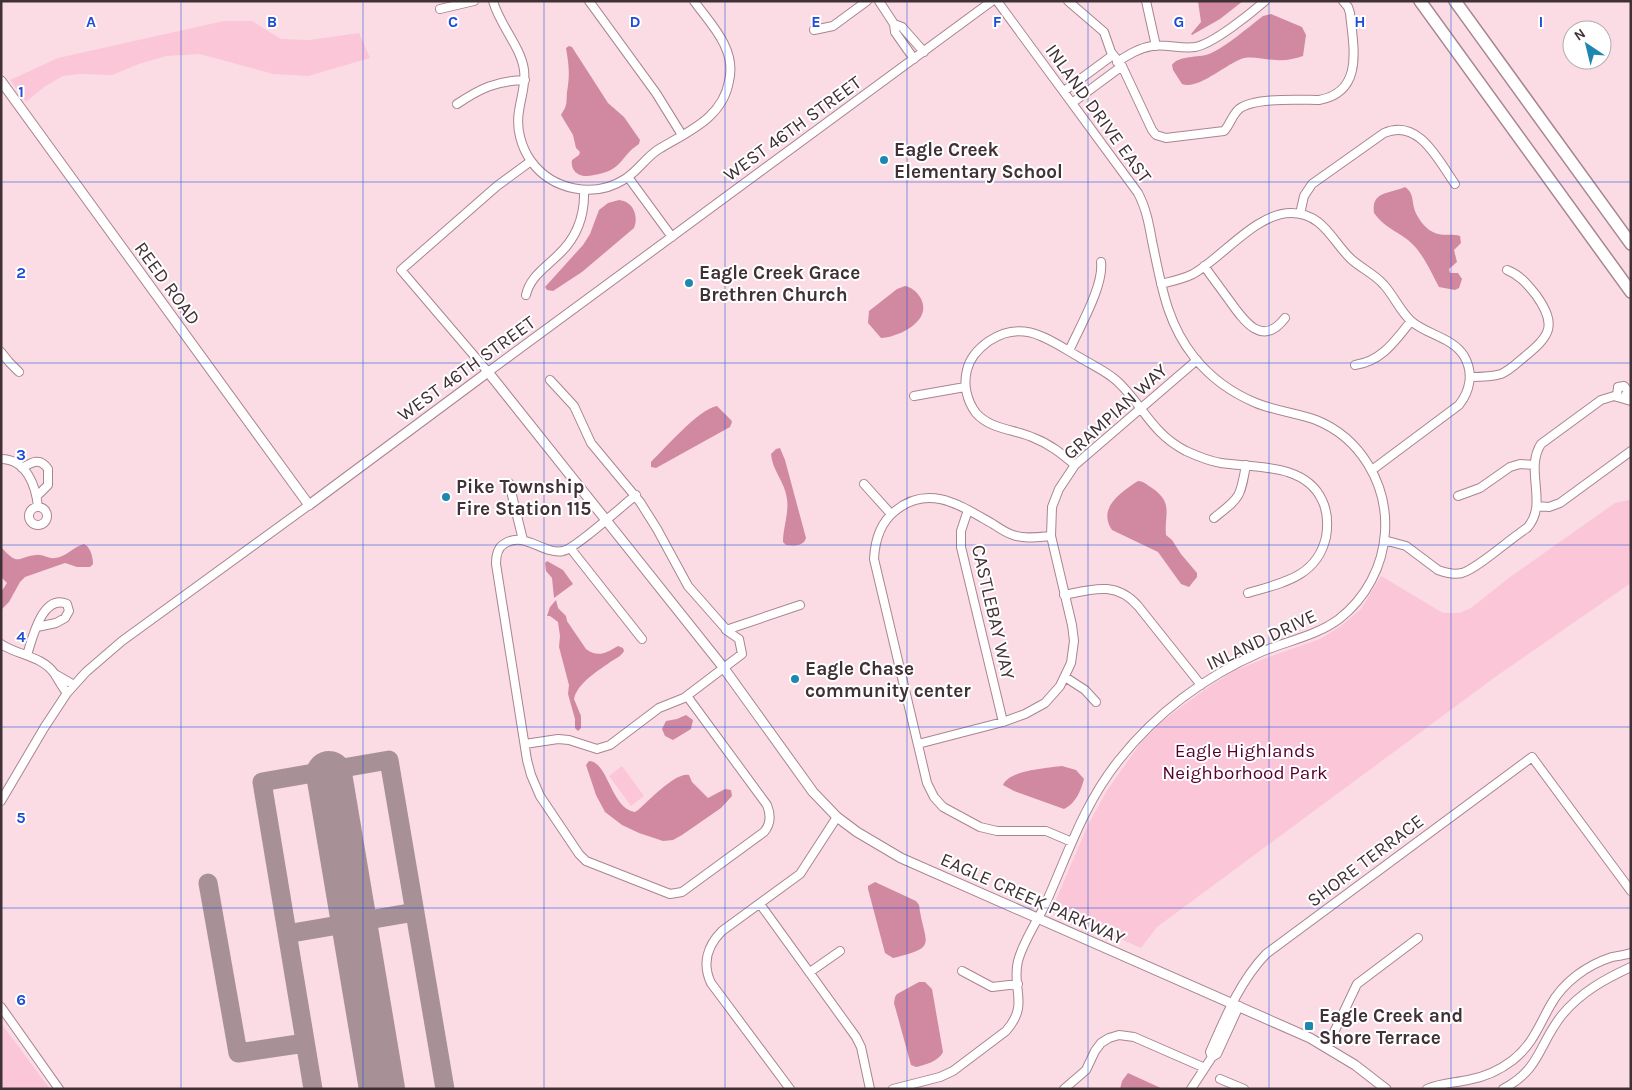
<svg xmlns="http://www.w3.org/2000/svg" width="1632" height="1090" viewBox="0 0 1632 1090" font-family="Karla,sans-serif">
<style>
.green{fill:#fbc6d7}
.water{fill:#d089a1}
.lines{fill:none;stroke-linecap:round;stroke-linejoin:round}
.taxiway{stroke:#a89097;stroke-width:19}
.runway{stroke:#a89097;stroke-width:46}
.minor-casing{stroke:#a98590;stroke-width:10}
.major-casing{stroke:#a98590;stroke-width:11}
.highway-casing{stroke:#a98590;stroke-width:14}
.minor{stroke:#fff;stroke-width:8}
.major{stroke:#fff;stroke-width:9}
.highway{stroke:#fff;stroke-width:11}
.grid{fill:none;stroke:#1d4ed8;stroke-width:1;stroke-opacity:0.55}
.poi-dot{fill:#1e87af;stroke:#fff;stroke-width:2}
.labels{text-anchor:middle;stroke-width:4;stroke-linejoin:round;paint-order:stroke}
.street-label{font-size:19px;fill:#403136;stroke:#fff}
.poi-label{font-size:19px;font-weight:bold;fill:#403136;stroke:#fff;text-anchor:start}
.park-label{font-size:19px;fill:#57002d;stroke:#fff}
.grid-label{font-size:16px;text-anchor:middle;font-weight:bold;fill:#1d4ed8;stroke:#fff;stroke-width:4;stroke-linejoin:round;paint-order:stroke}
</style>
<rect width="100%" height="100%" fill="#fbdce5"/>
<path class="green" d="M224 21H252L281 39 309 40 359 33 370 58 308 76 273 74 200 54 166 56 139 64 112 75 80 74 63 76 44 87 26 102 10 80 58 58Z
M1629 500 1631 502V583L1498 675 1157 927 1141 948 1052 909 1088 825 1106 792 1142 741 1162 721 1210 686 1234 671 1266 658 1320 639 1341 626 1361 609 1381 576 1443 613H1459L1471 608 1510 577 1615 503Z
M622 766 644 796 631 806 609 776Z
M1 1023 50 1089H1Z"/>
<path class="water" d="M1198 1H1243L1220 19 1192 35 1191 34 1201 22Z
M1271 14 1302 27 1306 35 1303 56C1294 59 1285 61 1276 60 1265 60 1251 55 1241 59 1225 65 1198 90 1182 84L1173 70 1172 65C1179 55 1198 58 1209 54 1223 49 1250 26 1263 16Z
M569 46 572 47 608 103 624 117 640 140 639 144C619 157 624 170 594 175 589 176 583 177 578 174 573 171 571 166 572 160L579 155 580 152 576 148 573 135 561 115C568 104 566 104 567 92 570 74 569 66 566 48Z
M1405 187C1413 192 1412 199 1414 208 1416 216 1425 229 1433 232 1441 237 1451 233 1460 236L1461 243 1454 250 1457 262 1449 269 1450 273H1458L1462 279 1459 288 1455 290 1439 287C1431 272 1422 251 1408 240 1396 231 1383 226 1374 213 1371 190 1391 194 1405 187Z
M619 200C633 201 639 216 634 228L582 272 553 291 547 290 545 287 583 245 590 234 599 210 608 203Z
M905 286C911 287 917 292 920 297 934 320 900 337 881 338L868 323 869 311 897 289Z
M717 406 731 420 732 422 730 427 656 468 651 467V462C665 448 699 409 717 406Z
M780 448 785 460 806 538C804 546 794 546 786 545L783 542C783 528 789 513 787 499 785 482 772 470 771 454L776 449Z
M1138 481C1144 481 1147 485 1152 488 1174 503 1164 514 1166 535L1172 540 1181 554 1197 573V577L1189 587 1181 584 1158 552 1112 530C1097 508 1121 492 1138 481Z
M84 544 87 546C91 550 93 558 93 564L90 567H77L65 563 25 577 20 582 9 602 1 610V592L7 583 1 577V547C19 567 17 557 36 555 43 554 48 559 55 558 66 557 73 547 84 544Z
M547 561 563 570 573 584 554 598 552 578 546 571 545 563Z
M556 600 558 608 566 616 567 621 586 649C598 658 606 653 618 646L623 648 624 651C621 657 614 659 609 663 596 672 577 684 574 699L581 716V728L578 731 575 728V719L568 694 569 685 559 647 560 636 558 622 550 616H547L550 607Z
M686 715 693 720 691 729 673 740 665 736 662 729 666 721 677 719Z
M589 761C608 761 611 809 635 812L638 810C649 801 675 772 689 775L692 782 708 798 725 789 731 790 732 796 721 808 682 835 673 840 663 841 639 833 622 825 605 812 596 795 586 765Z
M1062 766 1076 770 1084 779C1081 791 1075 804 1064 809L1014 791 1003 785C1009 770 1048 768 1062 766Z
M875 882 916 901 919 905C924 944 940 947 893 958L885 953 868 889V886Z
M919 982H925L932 989 943 1052C939 1061 925 1065 916 1067L911 1065 894 1003 895 997 897 994Z
M1128 1073 1163 1089H1120L1122 1081Z"/>
<g class="lines">
<path class="taxiway" d="M208 883 238 1053 305 1043
M292 933 415 912
M313 1089 262 782 389 760 445 1089"/>
<path class="runway" d="M329 774 382 1089"/>
<defs>
<path id="minor" d="M493 1C500 26 521 47 524 70 526 84 521 97 519 111 516 128 521 147 531 161 552 190 594 199 625 179 638 171 646 157 659 149 687 132 723 118 729 81 732 69 730 56 724 44 717 29 704 15 694 1
M589 1 656 93 682 135
M879 1 894 24 902 27 924 52
M1068 1 1104 32 1111 52 1122 66 1152 130 1156 135 1166 138 1224 131C1230 125 1232 115 1239 109 1254 97 1300 100 1319 100 1365 92 1353 45 1350 13L1348 7 1343 1
M1146 1 1156 46
M440 9 474 1
M894 24 895 32 914 59
M814 30 833 26 867 1
M1117 62C1128 55 1139 48 1152 46 1166 44 1181 49 1195 47 1213 44 1250 14 1265 1
M1064 91 1113 55
M1072 103 1122 66
M457 104C481 88 496 81 525 80
M531 161 497 186 401 270 488 372 992 1
M628 177 672 237
M1300 214 1304 196 1312 184 1384 133C1419 118 1438 160 1455 184
M1204 266C1212 277 1221 289 1229 300 1244 321 1262 348 1285 318
M1161 284C1173 281 1183 279 1193 274 1223 257 1256 213 1291 213 1323 213 1332 241 1351 259 1362 269 1375 274 1384 285 1394 296 1400 311 1411 321 1427 335 1452 337 1464 356 1474 373 1470 391 1459 405L1372 470
M526 295C530 277 545 268 557 256 576 239 585 216 584 190
M1069 351C1079 328 1104 286 1101 262
M1 352 9 362 19 372
M1355 365C1382 361 1395 341 1411 321
M1470 377C1480 377 1491 377 1501 374 1509 371 1516 364 1523 358 1550 336 1558 326 1536 295 1527 284 1520 275 1507 270
M550 380 574 406 591 443 640 502 657 529 688 586 725 628 726 630 800 605
M914 396 965 387
M1617 397 1618 387 1624 386 1627 390 1625 399
M1 459C27 459 36 487 38 507
M1075 465C1062 454 1050 444 1034 438 1015 429 991 430 976 413 967 401 963 385 967 370 970 357 979 348 989 341 1023 318 1049 340 1079 357 1092 365 1106 371 1117 381 1143 405 1151 433 1186 451 1197 456 1209 461 1221 463 1255 468 1305 463 1322 500 1328 512 1328 525 1326 537 1317 577 1282 583 1248 593
M22 468C32 462 40 457 48 469V485L37 496
M509 483 523 540
M864 484 891 514
M636 495C622 506 575 549 563 551 543 555 524 530 504 544 497 548 496 556 496 564L527 760 531 775 540 796 579 854 586 861 670 894 682 892 764 832C771 824 771 815 767 805L687 696
M1458 496 1480 488 1510 467 1520 464 1534 465
M1537 506 1549 507 1560 503 1631 451
M29 516a9 9 0 1 1 18 0a9 9 0 1 1-18 0Z
M968 510 961 531V547L1003 722
M1214 518C1240 497 1240 499 1246 465
M1051 536C1038 537 1025 539 1013 535 1006 533 999 528 993 524 961 506 929 483 895 511 880 523 875 540 874 559L927 783 934 797 943 807 980 827 997 831H1046L1072 842
M1384 540 1406 546 1438 570C1446 573 1453 575 1462 573 1477 569 1511 538 1527 528 1549 504 1524 470 1541 444L1601 400 1614 396 1631 401
M571 549 642 639
M1064 595C1093 589 1116 581 1138 606L1201 685
M1 644C17 655 42 656 54 673 58 679 62 687 67 693
M27 655C32 640 42 593 67 604L69 611 65 618 56 623 37 627
M55 674 74 685
M1065 677 1085 690 1096 702
M525 744 558 739 569 740 597 749 610 745 659 708 684 698 742 654 739 639 726 630
M918 744 1003 722 1025 714 1045 703 1060 686 1071 663 1074 641 1072 625 1051 536 1052 507 1059 489 1075 465 1197 360
M1 801 44 728 67 693 86 672 122 641 309 505
M760 904 856 1037 861 1047 870 1089
M962 971 992 987 1018 984
M810 972 840 951
M1 1007 59 1089
M1327 1047 1357 984 1418 938
M1212 1057 1210 1052C1225 1018 1240 981 1266 954L1532 757 1631 891
M1220 1079 1244 1089
M790 1089 711 983C702 964 707 946 722 931L800 874 837 817
M893 1089 940 1077 953 1071 1006 1031C1030 1004 1011 989 1018 961 1023 942 1036 923 1045 905 1068 854 1083 805 1119 760 1156 713 1206 676 1261 652 1287 641 1316 636 1339 619 1366 598 1383 566 1385 532 1388 485 1361 438 1316 420 1297 413 1276 411 1256 403 1232 393 1210 377 1194 357 1166 322 1161 283 1152 241 1149 224 1146 208 1138 193L997 1
M1064 1089 1086 1070 1095 1051 1101 1043 1109 1038 1119 1035 1134 1037 1205 1068
M1191 1089 1212 1057 1217 1054 1239 1006
M1427 1089C1441 1083 1454 1083 1468 1080 1485 1077 1500 1070 1513 1060 1532 1045 1539 1026 1550 1006 1563 982 1587 965 1612 957 1618 956 1625 955 1631 953
M1503 1089C1541 1069 1538 1045 1562 1015 1581 992 1605 979 1631 967"/>
<path id="major" d="M1 81 309 505 488 372 723 667 813 792 837 817 857 832 901 858 1310 1038 1355 1065 1386 1089"/>
<path id="highway" d="M1420 1 1631 292
M1455 1 1631 244"/>
</defs>
<use href="#minor" class="minor-casing"/>
<use href="#major" class="major-casing"/>
<use href="#highway" class="highway-casing"/>
<use href="#minor" class="minor"/>
<use href="#major" class="major"/>
<use href="#highway" class="highway"/>
</g>
<path class="grid" d="M181 1V1089M363 1V1089M544 1V1089M725 1V1089M907 1V1089M1088 1V1089M1269 1V1089M1451 1V1089M1 182H1631M1 363H1631M1 545H1631M1 727H1631M1 908H1631"/>
<g class="poi-dot">
<circle cx="884" cy="160" r="5"/>
<circle cx="689" cy="283" r="5"/>
<circle cx="446" cy="497" r="5"/>
<circle cx="795" cy="679" r="5"/>
<rect x="1304" y="1021" width="10" height="10" rx="2.5"/>
</g>
<g class="labels">
<g class="street-label">
<text transform="translate(1099 113) rotate(54)" y="7">INLAND DRIVE EAST</text>
<text transform="translate(792 128) rotate(-36)" y="7">WEST 46TH STREET</text>
<text transform="translate(168 283) rotate(54)" y="7">REED ROAD</text>
<text transform="translate(466 368) rotate(-36)" y="7">WEST 46TH STREET</text>
<text transform="translate(1115 411) rotate(-42)" y="7">GRAMPIAN WAY</text>
<text transform="translate(994 612) rotate(77)" y="7">CASTLEBAY WAY</text>
<text transform="translate(1261 639) rotate(-25)" y="7">INLAND DRIVE</text>
<text transform="translate(1365 860) rotate(-37)" y="7">SHORE TERRACE</text>
<text transform="translate(1033 898) rotate(24)" y="7">EAGLE CREEK PARKWAY</text>
</g>
<g class="poi-label">
<text x="894" y="156">Eagle Creek<tspan x="894" dy="22">Elementary School</tspan></text>
<text x="699" y="279">Eagle Creek Grace<tspan x="699" dy="22">Brethren Church</tspan></text>
<text x="456" y="493">Pike Township<tspan x="456" dy="22">Fire Station 115</tspan></text>
<text x="805" y="675">Eagle Chase<tspan x="805" dy="22">community center</tspan></text>
<text x="1319" y="1022">Eagle Creek and<tspan x="1319" dy="22">Shore Terrace</tspan></text>
</g>
<g class="park-label">
<text x="1245" y="757">Eagle Highlands<tspan x="1245" dy="22">Neighborhood Park</tspan></text>
</g>
</g>
<g class="grid-label">
<text x="91" y="27">A</text>
<text x="272" y="27">B</text>
<text x="453" y="27">C</text>
<text x="635" y="27">D</text>
<text x="816" y="27">E</text>
<text x="997" y="27">F</text>
<text x="1179" y="27">G</text>
<text x="1360" y="27">H</text>
<text x="1541" y="27">I</text>
<text x="21" y="97">1</text>
<text x="21" y="278">2</text>
<text x="21" y="460">3</text>
<text x="21" y="642">4</text>
<text x="21" y="823">5</text>
<text x="21" y="1005">6</text>
</g>
<rect width="1632" height="1090" fill="none" stroke="#403136" stroke-width="5"/>
<g transform="translate(1587 45) rotate(325)"><circle r="24" fill="#ffffff" stroke="#b3adaf"/>
<path d="M0-4L9 19L0 12L-9 19Z" fill="#1e87af"/>
<text y="-8" font-size="14" font-weight="bold" text-anchor="middle" fill="#403136">N</text>
</g>
</svg>
